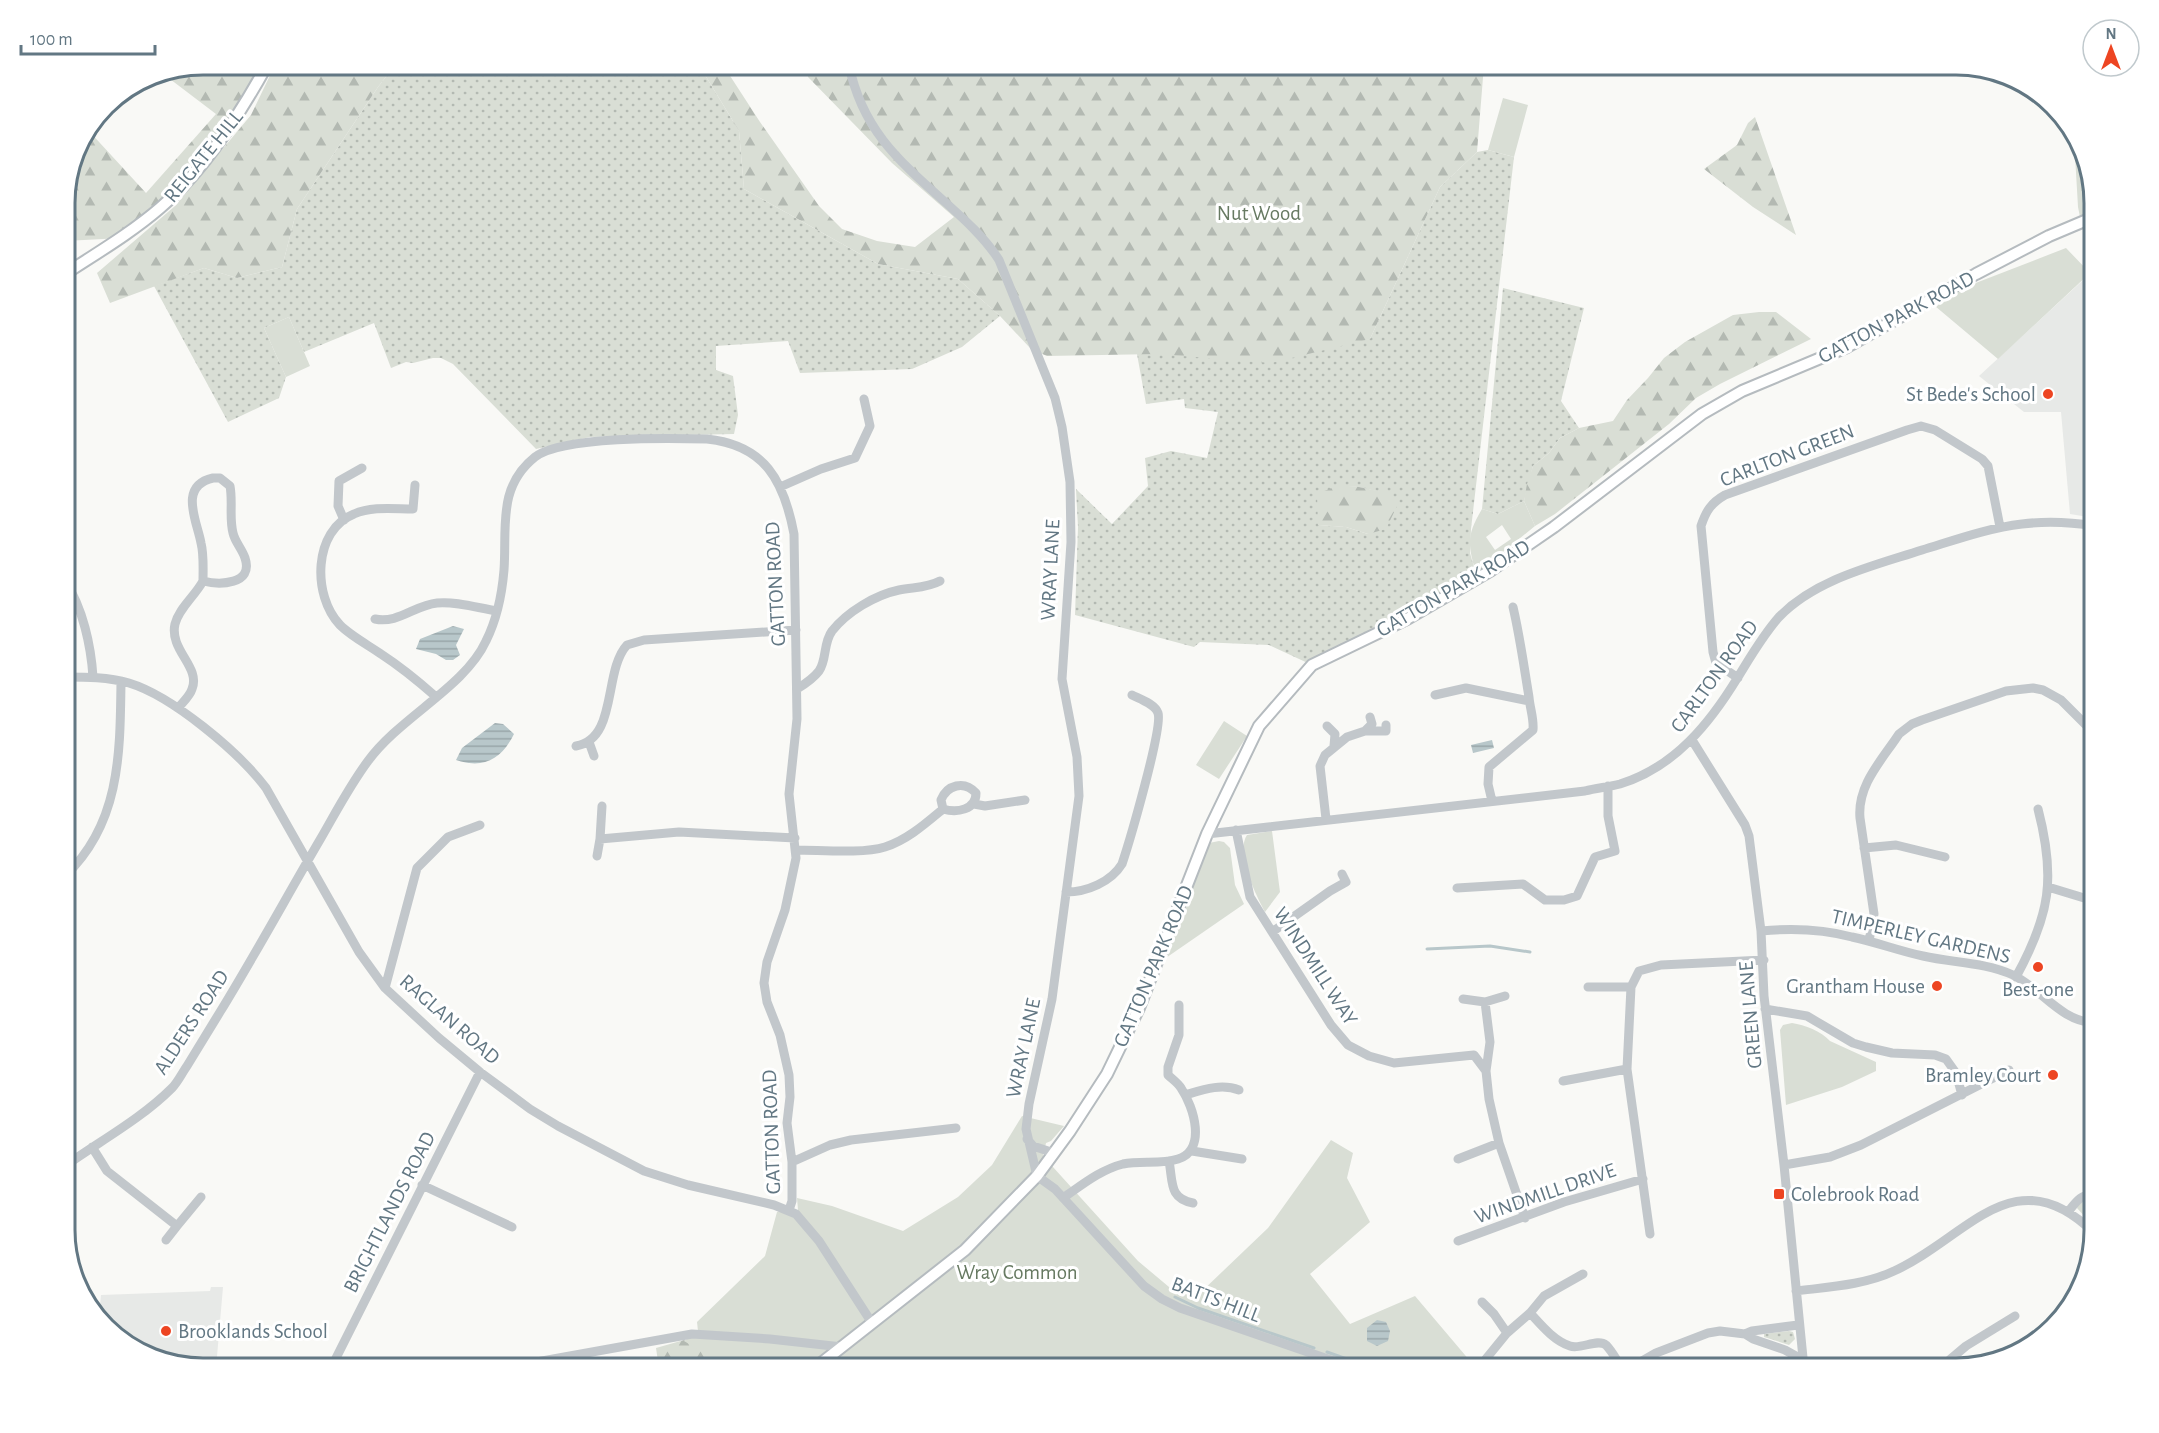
<svg xmlns="http://www.w3.org/2000/svg" width="2159" height="1433" viewBox="0 0 2159 1433" font-family="'Alegreya Sans',sans-serif">
<style>
.built{fill:#e7e9e7}
.grass{fill:url(#grass-dots);fill-rule:evenodd}
.forest{fill:url(#forest-firs)}
.green{fill:#d9ded5;fill-rule:evenodd}
.water{fill:url(#water-rules)}
.lines{fill:none;stroke-linecap:round;stroke-linejoin:round}
.stream{stroke:#b8c7ca;stroke-width:3}
.major-casing{stroke:#b5bbbf;stroke-width:14}
.minor{stroke:#c2c7cb;stroke-width:9}
.major{stroke:#fff;stroke-width:10}
.poi-dot{fill:#ed4522;stroke:#fff;stroke-width:2}
.labels{text-anchor:middle;stroke-width:6;stroke-linejoin:round;paint-order:stroke}
.street-label{font-size:21px;fill:#627783;stroke:#fff}
.park-label{font-size:21px;fill:#677a62;stroke:#fff}
.poi-label{font-size:21px;fill:#627783;stroke:#fff;text-anchor:end}
.rim{fill:none;stroke:#627783;stroke-width:3}
</style>
<defs>
<pattern id="grass-dots" width="8" height="8" patternUnits="userSpaceOnUse" patternTransform="scale(1.5)"><rect width="8" height="8" fill="#d9ded5"/><path d="M2 2h.1M6 6h.1" fill="none" stroke="#b3b9b2" stroke-width="1.8" stroke-linecap="round"/></pattern>
<pattern id="forest-firs" width="22" height="20" patternUnits="userSpaceOnUse" patternTransform="scale(1.5)"><rect width="22" height="20" fill="#d9ded5"/><path d="M5 1l3.5 6h-7zM16 11l3.5 6h-7z" fill="#b3b9b2"/></pattern>
<pattern id="water-rules" width="6" height="5" patternUnits="userSpaceOnUse" patternTransform="scale(1.5)"><rect width="6" height="5" fill="#b8c7ca"/><path d="M0 2.5h6" fill="none" stroke="#99a6a9"/></pattern>
</defs>
<rect width="100%" height="100%" fill="#f9f9f6"/>
<path class="built" d="M2094 270V518L2070 514 2061 412H2024L1979 376Z
M211 1287H223L216 1368H203L126 1345 99 1316 101 1295 210 1291Z"/>
<path class="grass" d="M395 65H699L739 131 744 189 878 264 958 279 1000 316 962 347 912 369 800 373 788 341 716 346V370L733 376 738 415 734 434 590 437 536 449 453 364 441 358H433L413 363 406 362 391 368 374 323 304 352 289 317 264 328 286 377 279 398 228 422 154 286 204 268 237 278 282 267 297 209 378 87Z
M1488 150 1514 157 1471 529 1470 553 1476 574 1312 665 1269 645 1200 642 1194 647 1075 615 1078 527 1076 489 1112 524 1148 486 1145 458 1171 451 1207 458 1218 412 1185 408 1184 399 1146 404 1137 354 1370 339 1440 187 1477 152ZM1339 486 1359 487 1392 495 1368 534 1346 527 1319 525Z
M1503 288 1584 308 1561 401 1579 428 1560 438 1549 453 1533 466 1524 501 1498 514 1482 509Z
M1789 1331 1793 1332 1795 1339 1789 1345 1764 1337V1334Z"/>
<path class="forest" d="M203 65H267L203 164 122 238 65 241C65 203 65 161 88 130L146 193 216 114 162 73Z
M275 65H395L378 87 297 209 282 267 237 278 204 268 110 303 97 273 175 206 251 115Z
M699 65H723L760 122 819 206 842 229 877 241 915 247 954 217 892 163 808 77 805 65H1484L1477 152 1440 187 1370 339 1271 363 1157 354 1047 356 1031 349 1000 316 958 279 878 264 744 189 739 131Z
M1755 117 1796 235 1753 207 1704 169 1737 145 1748 123Z
M2074 138H2077L2094 203V217L2081 222 2078 207Z
M1759 312H1776L1811 339 1720 384 1696 398 1669 424 1555 514 1535 526 1524 501 1527 484 1533 466 1549 453 1560 438 1579 428 1613 421 1627 400 1648 378 1664 358 1685 342 1733 315Z
M1339 485 1359 487 1392 494 1397 506 1386 529 1368 534 1346 527 1318 525 1317 494Z
M684 1340 727 1366V1368H659L656 1348Z"/>
<path class="green" d="M1503 98 1528 105 1514 157 1488 150Z
M2066 248 2090 273 1998 359 1929 301Z
M289 317 310 366 286 377 264 328Z
M1524 501 1535 526 1476 574C1468 544 1466 536 1482 509L1498 514ZM1502 525 1511 539 1495 550 1486 537Z
M1224 721 1247 736 1219 779 1196 765Z
M1272 831 1280 892 1265 912C1256 895 1235 853 1247 835Z
M1219 841 1224 842 1230 848 1235 885 1244 904 1160 962 1209 843Z
M1792 1023C1805 1025 1821 1031 1830 1041L1876 1062V1071L1842 1087 1786 1105 1780 1030 1783 1025Z
M1022 1116 1064 1126 1051 1141 1046 1143 1043 1156 1138 1261 1175 1292 1200 1293 1268 1228 1331 1140 1353 1153 1347 1178 1370 1222 1310 1274 1350 1324 1415 1296 1476 1368H727L726 1366 684 1341 698 1331 697 1322 765 1256 777 1212 798 1210 797 1198 832 1206 903 1231 958 1197 992 1165Z
M2091 1198 2094 1200V1227L2077 1208 2079 1203Z"/>
<path class="water" d="M453 626 464 629 456 645 460 655 453 660H446L436 654 416 649 420 639Z
M495 723 503 724 514 734C501 760 483 769 456 760L462 748Z
M1492 740 1494 748 1473 753 1471 745Z
M1377 1320 1386 1322 1390 1331 1388 1341 1377 1346 1367 1341V1328Z"/>
<g class="lines">
<path class="stream" d="M1427 949 1490 946 1530 952
M1175 1297 1198 1308 1314 1348
M1327 1352 1372 1368"/>
<defs>
<path id="major" d="M65 274C97 253 131 233 160 208 204 171 240 114 267 65
M815 1368 965 1250 1037 1176 1070 1131 1107 1074 1139 1008 1207 834 1259 726 1312 665 1407 619 1490 571 1554 527 1702 414 1742 391 1847 347 1976 274 2049 236 2094 217"/>
</defs>
<use href="#major" class="major-casing"/>
<path class="minor" d="M849 65C862 129 898 160 945 202 965 220 985 238 999 260L1055 398 1062 427 1070 482 1071 542 1062 679 1077 757 1079 796 1052 999 1029 1104 1026 1129 1037 1176 1055 1189 1144 1286 1162 1299 1180 1308 1354 1368
M213 478H220L230 486C233 502 229 517 233 533 235 542 242 549 245 558 254 585 219 585 203 581 203 569 204 555 201 543 197 521 178 486 213 478Z
M415 485 413 509C394 509 372 506 354 514 313 530 312 596 340 625 351 636 368 645 381 654 401 667 418 681 435 696
M780 487 821 469 855 458 870 426 864 399
M344 520 338 506 339 481 362 468
M65 581C83 608 91 646 93 677
M375 619C398 624 415 605 437 603 456 601 478 608 497 611
M65 677C86 677 108 677 129 683 172 696 239 752 266 788L359 952 385 988 439 1038 480 1072 530 1109 558 1126 644 1171 688 1185 774 1205 796 1214 819 1241 872 1323
M1738 678 1716 663 1713 652 1701 526C1706 511 1711 503 1725 495L1907 430 1921 426 1935 430 1982 459 1988 466 2000 527
M797 689C805 684 813 679 819 671 827 660 823 643 832 631 847 612 875 595 899 590 914 587 927 588 940 581
M1435 695 1466 688 1529 701
M178 708C183 702 190 696 192 689 201 667 169 650 175 624 179 608 195 596 203 581
M1327 726 1335 734 1334 746
M1365 731 1372 724 1370 717
M1692 740 1745 825 1749 836 1761 931 1764 996 1784 1165 1804 1368
M589 742 594 756
M576 746C618 739 603 671 627 645L644 640 796 630
M1492 801 1488 784 1489 767 1533 730C1534 718 1530 709 1529 697 1524 667 1520 637 1513 607
M974 804 985 806 1025 800
M1326 819 1320 766 1325 755 1347 737 1365 731H1386V725
M1236 830 1250 897 1331 1025 1348 1045 1369 1056 1394 1063 1474 1055 1486 1071 1489 1099 1499 1143 1525 1218
M1207 834 1585 791C1596 788 1609 787 1620 784 1675 767 1710 723 1738 677 1751 656 1763 635 1779 617 1816 579 1873 566 1922 550 1955 540 1988 528 2022 524 2047 521 2070 522 2094 526
M600 839 602 806
M1864 848 1896 845 1945 857
M796 850C821 850 862 854 885 847 907 840 925 824 943 809 957 813 976 810 976 793 964 780 947 785 941 800L943 809
M597 856 600 839 679 832 795 838
M65 876C121 823 120 752 121 681
M2048 887 2094 901
M1457 888 1523 884 1545 900H1564L1577 896 1595 857 1615 851 1608 816V786
M1066 892C1087 892 1111 882 1122 864 1129 843 1163 728 1158 713 1155 704 1140 699 1132 695
M2091 930 2094 919
M1761 931C1792 928 1822 929 1852 937 1876 942 1899 951 1923 956 1953 963 1984 962 2013 975 2043 990 2059 1020 2094 1023
M1272 932 1330 891 1346 882 1342 874
M1869 941 1874 914 1860 818C1857 785 1882 760 1899 734L1912 724 1922 720 2006 691 2033 688 2043 690 2061 700 2094 733
M2016 977C2050 915 2056 878 2038 809
M1588 987H1631
M385 988 417 868 448 837 480 825
M1463 999 1485 1002 1490 1042 1486 1071
M1485 1002 1505 996
M1765 1009 1807 1016 1853 1043 1866 1047 1892 1053 1935 1055 1946 1059 1956 1073 1962 1095
M1563 1081 1627 1069
M1185 1095C1202 1090 1221 1083 1239 1090
M1027 1139 1033 1146 1054 1153
M92 1147 107 1171 177 1226 201 1197
M1192 1151 1242 1159
M1458 1159 1499 1143
M1169 1161C1173 1182 1169 1199 1193 1203
M792 1162 830 1145 851 1140 956 1128
M1784 1165 1830 1157 1861 1145 2009 1070
M65 1166C100 1141 141 1119 172 1088 178 1082 182 1073 187 1066 198 1048 209 1030 220 1012 255 955 287 896 321 838 336 812 350 785 368 761 400 717 465 687 486 641 497 619 502 594 504 570 507 528 497 487 535 457 562 436 670 438 707 439 765 445 784 481 794 534L797 719 789 794 796 858 785 910 767 962 764 983 767 1002 780 1035 789 1075 790 1097 787 1123 792 1162V1201L789 1210
M422 1185 512 1227
M1063 1198C1082 1185 1100 1170 1123 1164 1141 1160 1160 1165 1178 1159 1207 1150 1194 1107 1181 1088 1178 1083 1172 1079 1168 1075V1067L1179 1035V1005
M2068 1212C2075 1203 2082 1192 2094 1196
M1650 1234 1627 1069 1631 987 1639 971 1661 965 1764 960
M166 1240 177 1226
M1458 1241 1564 1202 1643 1179
M1796 1291C1828 1287 1865 1285 1894 1271 1966 1239 2014 1154 2094 1233
M1482 1302 1494 1314 1507 1333 1485 1360 1486 1368
M1530 1313 1544 1296 1583 1274
M1507 1333 1530 1313C1541 1325 1554 1341 1570 1346 1581 1350 1597 1338 1606 1345 1612 1351 1617 1361 1622 1368
M1745 1334 1753 1339 1785 1350 1803 1360
M331 1368 480 1072
M503 1368 692 1334 770 1339 842 1347
M1630 1368 1656 1353 1708 1333 1720 1331 1745 1334 1752 1331 1798 1325
M1940 1368 1966 1346 2015 1316"/>
<use href="#major" class="major"/>
</g>
<g class="poi-dot">
<circle cx="2048" cy="394" r="6"/>
<circle cx="2038" cy="967" r="6"/>
<circle cx="1937" cy="986" r="6"/>
<circle cx="2053" cy="1075" r="6"/>
<rect x="1773" y="1188" width="12" height="12" rx="3"/>
<circle cx="166" cy="1331" r="6"/>
</g>
<g class="labels">
<g class="street-label">
<text transform="translate(203 156) rotate(-51)" y="7">REIGATE HILL</text>
<text transform="translate(1896 317) rotate(-28)" y="7">GATTON PARK ROAD</text>
<text transform="translate(1787 455) rotate(-21)" y="7">CARLTON GREEN</text>
<text transform="translate(1050 570) rotate(-87)" y="7">WRAY LANE</text>
<text transform="translate(775 584) rotate(-93)" y="7">GATTON ROAD</text>
<text transform="translate(1453 588) rotate(-30)" y="7">GATTON PARK ROAD</text>
<text transform="translate(1714 676) rotate(-54)" y="7">CARLTON ROAD</text>
<text transform="translate(1921 936) rotate(13)" y="7">TIMPERLEY GARDENS</text>
<text transform="translate(1153 966) rotate(-67)" y="7">GATTON PARK ROAD</text>
<text transform="translate(1316 966) rotate(57)" y="7">WINDMILL WAY</text>
<text transform="translate(1750 1015) rotate(-95)" y="7">GREEN LANE</text>
<text transform="translate(450 1019) rotate(41)" y="7">RAGLAN ROAD</text>
<text transform="translate(191 1022) rotate(-57)" y="7">ALDERS ROAD</text>
<text transform="translate(1023 1048) rotate(-78)" y="7">WRAY LANE</text>
<text transform="translate(771 1132) rotate(-92)" y="7">GATTON ROAD</text>
<text transform="translate(1545 1193) rotate(-19)" y="7">WINDMILL DRIVE</text>
<text transform="translate(389 1212) rotate(-63)" y="7">BRIGHTLANDS ROAD</text>
<text transform="translate(1216 1299) rotate(21)" y="7">BATTS HILL</text>
</g>
<g class="park-label">
<text x="1259" y="220">Nut Wood</text>
<text x="1017" y="1279">Wray Common</text>
</g>
<g class="poi-label">
<text x="2036" y="401">St Bede's School</text>
<text x="1925" y="993">Grantham House</text>
<text x="2038" y="996" text-anchor="middle">Best-one</text>
<text x="2041" y="1082">Bramley Court</text>
<text x="1791" y="1201" text-anchor="start">Colebrook Road</text>
<text x="178" y="1338" text-anchor="start">Brooklands School</text>
</g>
</g>
<path d="M0 0H2159V1433H0ZM203 75H1956A128 128 0 0 1 2084 203V1230A128 128 0 0 1 1956 1358H203A128 128 0 0 1 75 1230V203A128 128 0 0 1 203 75Z" fill="#fff" fill-rule="evenodd"/>
<path class="rim" d="M203 75H1956A128 128 0 0 1 2084 203V1230A128 128 0 0 1 1956 1358H203A128 128 0 0 1 75 1230V203A128 128 0 0 1 203 75Z"/>
<g transform="translate(2111 48)"><circle r="28" fill="#ffffff" stroke="#c0c9cd" stroke-width="1.5"/>
<path d="M0-4.5L10 22L0 15L-10 22Z" fill="#ed4522"/>
<text y="-9" font-size="16" font-weight="bold" text-anchor="middle" fill="#627783">N</text>
</g>
<path d="M21 45v9h134v-9" fill="none" stroke="#627783" stroke-width="3"/>
<text x="30" y="45" font-size="18" fill="#627783" stroke="#ffffff" stroke-width="4.5" paint-order="stroke">100 m</text>
</svg>
